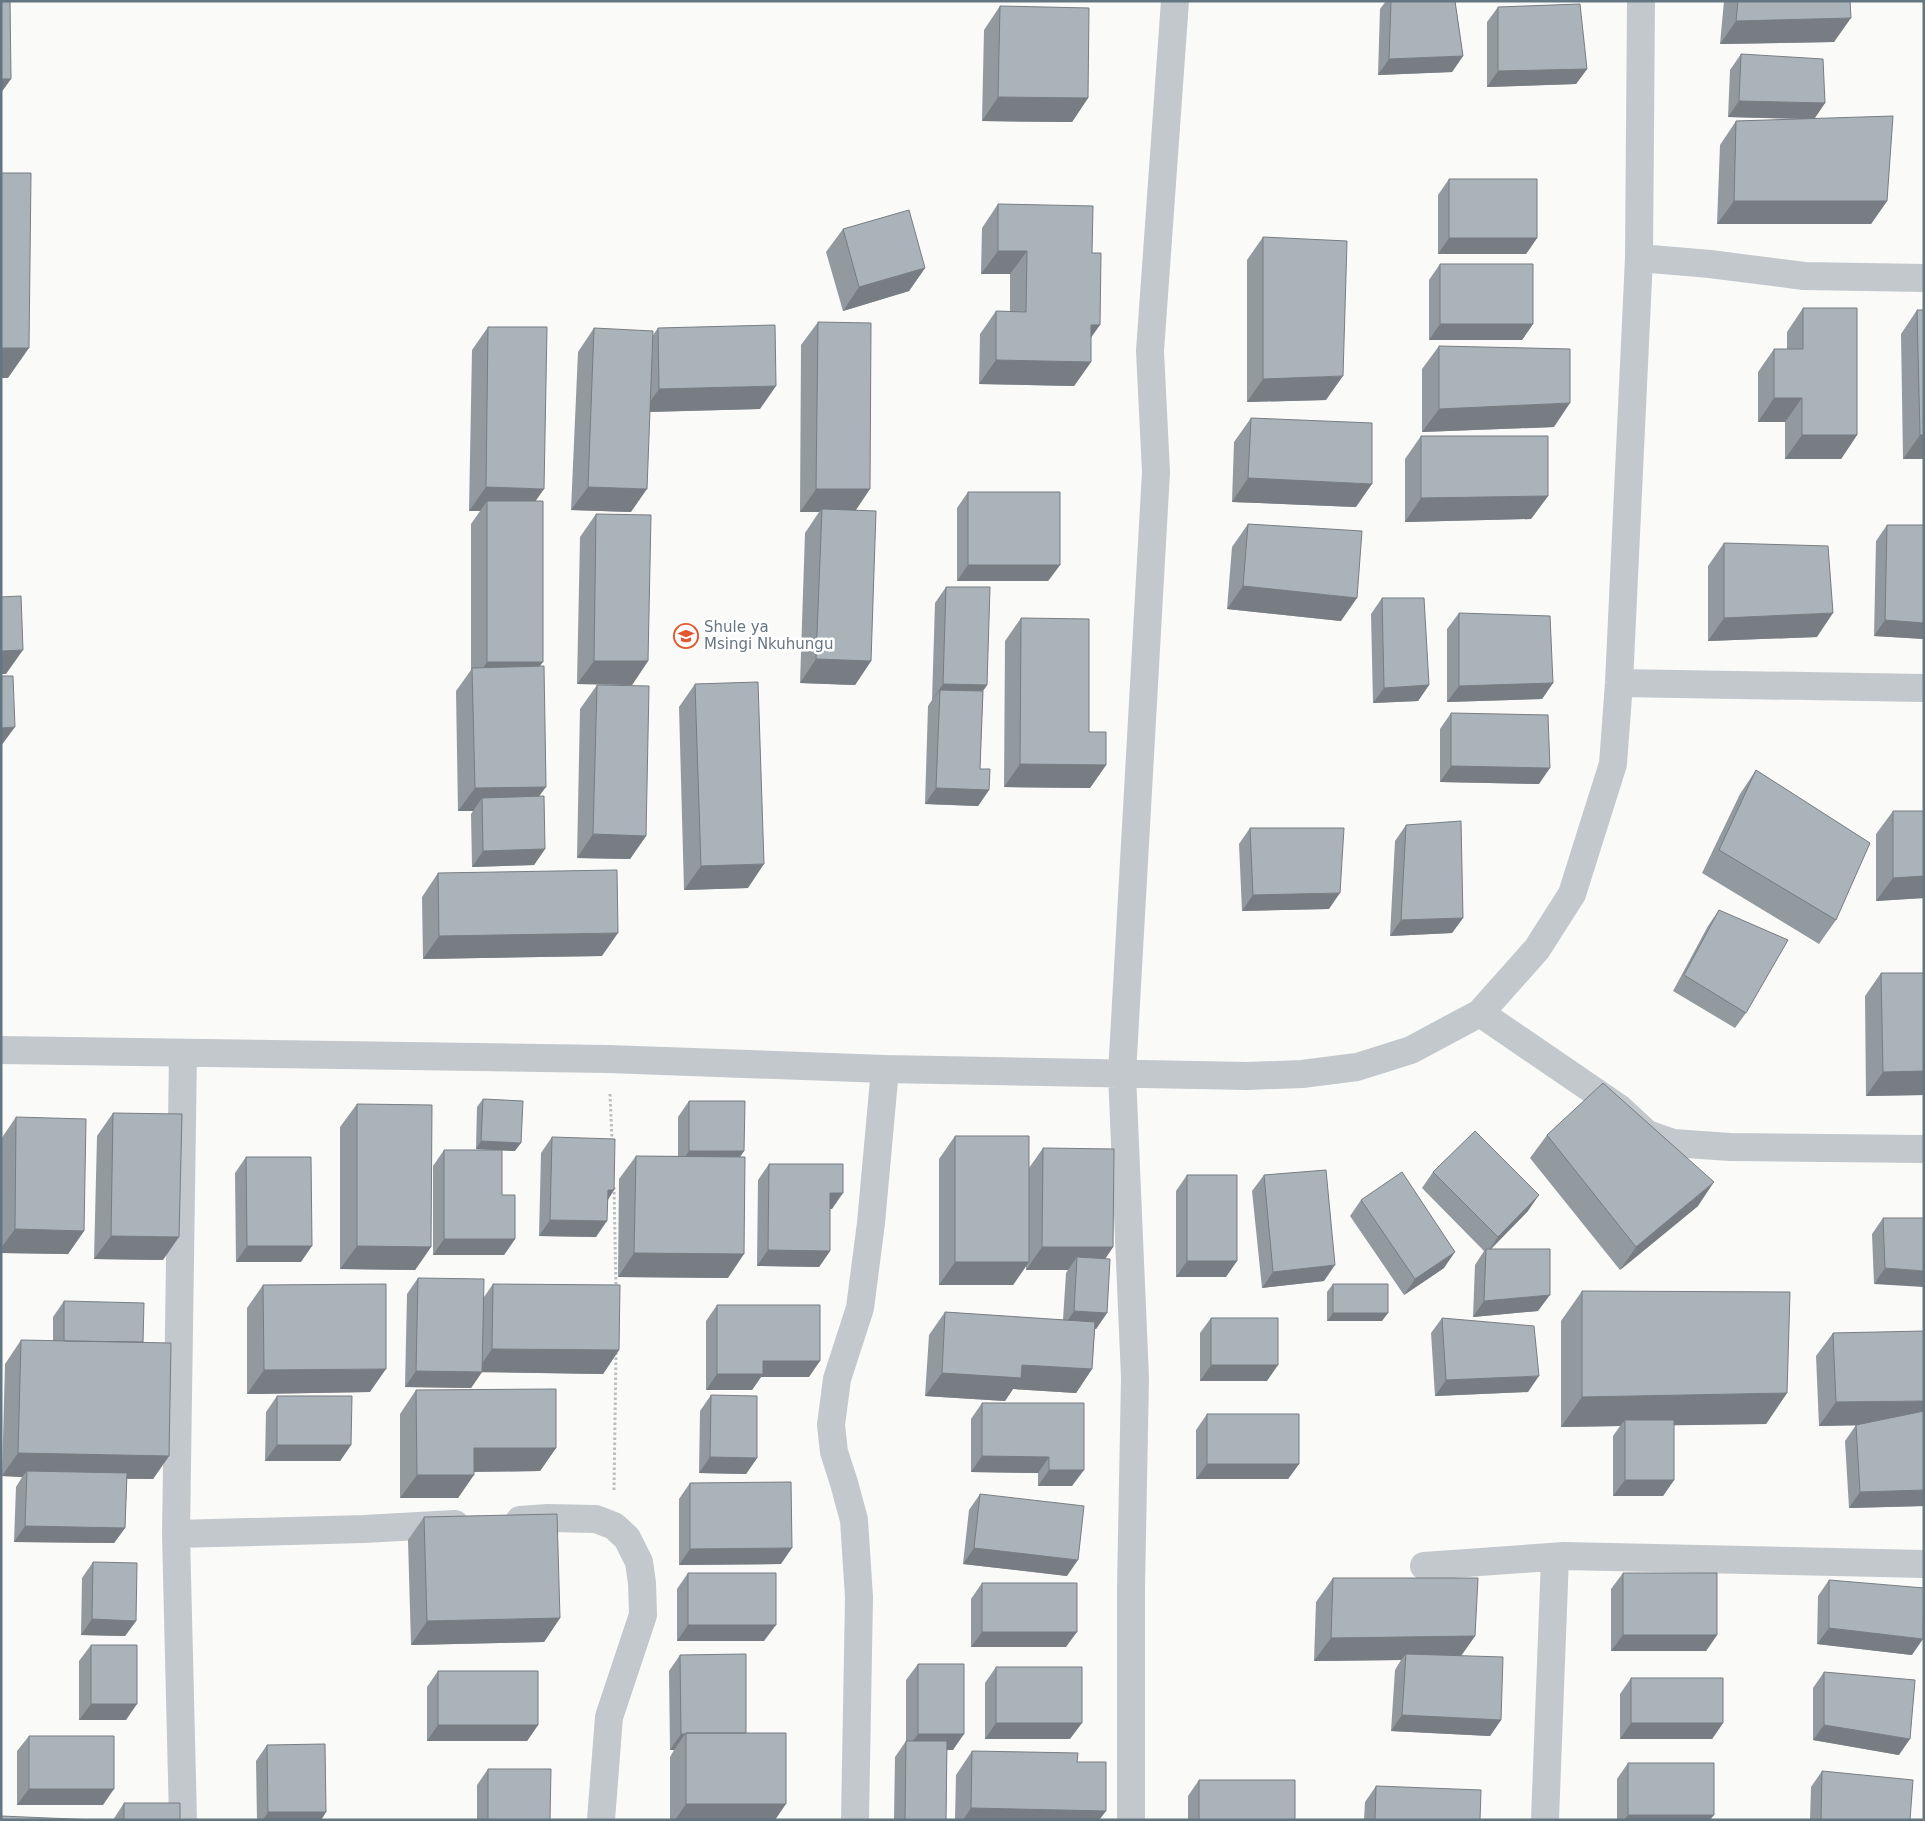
<svg xmlns="http://www.w3.org/2000/svg" width="1925" height="1821" viewBox="0 0 1925 1821" font-family="'DejaVu Sans',sans-serif">
<style>
.lines{fill:none;stroke-linecap:round;stroke-linejoin:round}
.path{stroke:#bbbfc2;stroke-width:3;stroke-dasharray:2.5 2.5;stroke-linecap:butt}
.street{stroke:#c3c8cc;stroke-width:28}
.wall{fill:#929a9f}
.shaded-wall{fill:#777d82}
.building{fill:#aab3b9;stroke:#777d82}
.labels{text-anchor:middle;stroke-width:5;stroke-linejoin:round;paint-order:stroke}
.poi-label{font-size:15px;fill:#657683;stroke:#fff;text-anchor:start}
</style>
<rect width="100%" height="100%" fill="#fafaf8"/>
<g class="lines">
<path class="path" d="M610 1094 612 1140
M614 1187 616 1288
M614 1490 616 1352"/>
<path class="street" d="M1639 258 1710 264 1804 276 1924 278
M1619 683 1924 688
M1480 1013 1619 1108 1647 1134 1673 1143 1730 1147 1924 1149
M1 1050 608 1059 885 1069 1247 1076 1302 1074 1357 1067 1411 1050 1480 1013 1537 949 1572 894 1613 764 1619 683 1639 258 1641 1
M183 1054 176 1534 183 1820
M520 1520 548 1518 596 1519 614 1526 627 1538 639 1562 642 1583 643 1615 609 1717 601 1820
M176 1534 364 1529 455 1524
M1424 1566 1564 1556 1924 1564
M855 1820 859 1597 854 1520 844 1483 834 1452 831 1425 837 1379 860 1308 871 1223 885 1069
M1131 1820V1587L1135 1378 1122 1074 1156 472 1150 351 1175 1
M1545 1820 1555 1557"/>
</g>
<path class="wall" d="M1386 1H1455L1463 56 1452 72 1378 75 1380 9Z
M1724 1H1850L1834 42 1720 44Z
M1000 6 1088 98 1072 122 982 121 984 30Z
M1498 7 1587 69 1576 84 1487 87V22Z
M1741 54 1825 103 1815 118 1887 201 1871 224H1717L1720 145 1736 121 1801 119 1728 117 1730 70Z
M1449 179 1537 238 1526 254H1438V195Z
M998 204 1091 338V362L1074 386 979 384 980 334 996 311H1010V274H981L982 228Z
M843 229 925 268 909 291 843 311 826 252Z
M1263 237 1326 400 1247 402V260Z
M1440 264 1533 324 1522 340H1429V280Z
M1803 308 1857 435 1841 459H1785V422H1758V372L1774 349H1787V332Z
M1917 310H1924V459H1903L1901 334Z
M818 322 855 511 871 661 855 685 800 683 805 533 819 512H800L801 345Z
M488 327 535 501 539 666V796L545 849 534 865 472 867 471 814 473 811H458L456 691 471 670V524L480 511H469L472 350Z
M594 328 653 335 658 328 760 409 650 412 631 512 571 510 578 352Z
M1439 346 1554 427 1422 432V369Z
M1251 418 1356 507 1232 502 1234 442Z
M1421 436 1548 496 1531 519 1405 522V459Z
M968 492 1060 565 1048 581H957V508Z
M596 514 648 661 632 685 577 684 580 537Z
M1248 524 1341 621 1227 609 1232 547Z
M1887 525H1924V639L1874 636 1876 541Z
M1724 543 1817 637 1708 641V566Z
M946 587 987 685 983 691 980 769 989 790 978 806 925 804 928 706 932 700 935 603Z
M1382 598 1429 685 1418 701 1373 703 1371 614Z
M1459 613 1553 683 1542 699 1447 702V629Z
M1021 618 1089 732 1106 765 1090 788 1004 787 1005 641Z
M695 684 748 888 684 890 679 707Z
M597 685 646 836 630 859 577 858 580 709Z
M1451 713 1539 784 1440 782V729Z
M1756 770 1836 920 1819 944 1702 873 1740 794Z
M1893 811H1924V898L1876 901V834Z
M1406 825 1463 918 1452 933 1390 936 1395 841Z
M1250 828 1329 909 1242 911 1239 844Z
M438 873 602 956 423 959 422 897Z
M1719 910 1746 1013 1735 1028 1673 991 1708 926Z
M1881 973H1924V1095L1866 1096 1865 996Z
M483 1099 515 1151 476 1149 477 1107Z
M689 1101 744 1151 740 1157 728 1278 618 1277 619 1179 636 1156H678V1117Z
M357 1104 431 1247 415 1270 340 1269V1127Z
M113 1113 163 1260 94 1259 97 1136Z
M16 1117 84 1231 68 1254 1 1253V1139Z
M1547 1135 1698 1206 1620 1270 1530 1158Z
M955 1136 1029 1168 1043 1148 1113 1247 1105 1259 1107 1313 1096 1329H1095L1092 1369 1076 1393 1013 1389 1005 1401 925 1396 929 1335 945 1312 1063 1320 1066 1273 1068 1270H1026V1266L1013 1285H939V1159Z
M552 1137 614 1190 608 1200 596 1237 539 1236 541 1153Z
M444 1150 502 1195 515 1239 504 1255H433V1166Z
M246 1157 301 1262H236L235 1173Z
M769 1164 832 1209H830V1251L819 1267 757 1266 758 1180Z
M1433 1172 1528 1211 1491 1249 1538 1311 1473 1317 1475 1265 1484 1251 1422 1188Z
M1187 1175 1226 1277H1176V1191Z
M1264 1175 1324 1281 1262 1288 1252 1191Z
M1361 1200 1444 1268 1404 1295 1350 1216Z
M1883 1218H1924L1874 1284 1872 1234Z
M418 1278 484 1297 493 1284 619 1350 603 1374 482 1372 471 1388 405 1387 407 1294Z
M1333 1284 1382 1321H1327V1292Z
M263 1285 370 1392 247 1394V1308Z
M1582 1291 1787 1393 1766 1424 1674 1425V1480L1663 1496H1613V1436L1620 1426 1561 1427V1321Z
M64 1301 143 1342 169 1456 153 1479H127L125 1528 114 1543 14 1542 16 1487 22 1477 2 1476 5 1364 21 1340 53 1341V1317Z
M717 1305 809 1377H761L752 1390H706V1321Z
M1211 1318 1267 1381H1200V1333Z
M1442 1318 1528 1392 1435 1396 1431 1333Z
M1833 1333 1924 1506 1849 1508 1845 1441 1856 1425H1857L1819 1426 1816 1356Z
M416 1390 556 1448 540 1471 474 1472 458 1498H400V1414Z
M711 1395 757 1458 746 1474 699 1473 700 1411Z
M277 1396 351 1445 340 1461H265L266 1412Z
M982 1403H1084L1072 1486H1038V1473L971 1472V1419Z
M1207 1414 1299 1464 1288 1479H1196V1430Z
M690 1483 781 1564 679 1565V1499Z
M980 1494 1067 1576 963 1564 969 1510Z
M424 1517 560 1618 544 1642 411 1645 408 1540Z
M93 1562 136 1621 125 1636 81 1635 82 1578Z
M688 1573 764 1641H677V1589Z
M1623 1573 1717 1635 1706 1651H1611V1589Z
M1333 1578 1475 1636 1461 1656 1501 1720 1490 1736 1391 1731 1395 1670 1401 1660 1314 1661 1316 1602Z
M1829 1580 1912 1655 1817 1644 1818 1596Z
M982 1583 1066 1647H971V1599Z
M91 1645 126 1720H79V1661Z
M680 1655 746 1733 775 1820H670V1757L674 1750H670L669 1671Z
M918 1664 953 1750H947L946 1820H894L895 1757 906 1741V1680Z
M996 1667 1070 1739H985V1683Z
M438 1671 538 1725 527 1741H427V1687Z
M1824 1672 1899 1755 1813 1740V1688Z
M1631 1678 1723 1723 1712 1739H1620V1694Z
M29 1736 103 1805H17V1751Z
M267 1745 326 1812 321 1820H257L256 1761Z
M972 1751 1077 1762 1106 1811 1099 1820H955L956 1775Z
M1628 1763 1710 1820H1617V1779Z
M488 1769 550 1820H477V1785Z
M1822 1771 1910 1820H1810L1811 1787Z
M1199 1780 1295 1820H1188V1796Z
M1376 1786 1480 1820H1364L1365 1802Z
M124 1803 180 1820H113Z"/>
<path class="shaded-wall" d="M1851 18 1834 42 1720 44 1736 21Z
M1463 56 1452 72 1378 75 1389 59Z
M1587 69 1576 84 1487 87 1498 71Z
M1 79H11L1 93Z
M998 97 1088 98 1072 122 982 121Z
M1739 101 1825 103 1814 119 1728 117Z
M1734 201H1887L1871 224H1717Z
M1449 238H1537L1526 254H1438Z
M998 251H1027L1010 274H981Z
M925 268 909 291 843 311 859 287Z
M1440 324H1533L1522 340H1429Z
M1091 325H1100L1083 349Z
M1 348H29L8 378H1Z
M996 360 1091 362 1074 386 979 384Z
M1343 376 1326 400 1247 402 1263 379Z
M776 386 760 409 643 412 659 389Z
M1774 398H1802L1785 422H1758Z
M1570 403 1554 427 1422 432 1439 409Z
M1802 435H1857L1841 459H1785Z
M1920 435H1924V459H1903Z
M1248 478 1372 484 1356 507 1232 502Z
M486 487 544 489 528 512 487 501 480 511H469Z
M588 487 647 489 631 512 571 510Z
M816 489H870L854 513 822 509 819 512H800Z
M1548 496 1531 519 1405 522 1421 498Z
M968 565H1060L1048 581H957Z
M1243 586 1357 598 1341 621 1227 609Z
M1833 613 1817 637 1708 641 1724 618Z
M1885 620 1924 623V639L1874 636Z
M23 650 6 674H1V651Z
M816 659 871 661 855 685 800 683Z
M594 661H648L632 685 577 684Z
M487 662H543L526 685 473 683Z
M1553 683 1542 699 1447 702 1459 686Z
M943 684 987 685 976 701 940 690 932 700Z
M1429 685 1418 701 1373 703 1384 688Z
M15 727 1 746V728Z
M1020 764 1106 765 1090 788 1004 787Z
M1451 766 1550 768 1539 784 1440 782Z
M546 787 529 810 482 798 473 811H458L475 788Z
M936 788 989 790 978 806 925 804Z
M593 834 646 836 630 859 577 858Z
M545 849 534 865 472 867 483 851Z
M764 864 748 888 684 890 701 866Z
M1924 876V898L1876 901 1893 878Z
M1340 893 1329 909 1242 911 1253 895Z
M1463 918 1452 933 1390 936 1401 920Z
M618 933 602 956 423 959 439 936Z
M1924 1071V1095L1866 1096 1883 1072Z
M481 1141 521 1143 515 1151 476 1149Z
M689 1151H744L733 1167H678Z
M1714 1182 1698 1206 1620 1270 1636 1247Z
M608 1190H614L603 1206Z
M830 1193H843L832 1209H819Z
M1539 1195 1528 1211 1487 1253 1498 1237Z
M550 1220 607 1221 596 1237 539 1236Z
M15 1229 84 1231 68 1254 1 1253V1248Z
M111 1236 179 1237 163 1260 94 1259Z
M444 1239H515L504 1255H433Z
M247 1246H312L301 1262H236Z
M357 1246 431 1247 415 1270 340 1269Z
M1042 1247H1113L1097 1271 1077 1257 1068 1270H1026Z
M768 1250 830 1251 819 1267 757 1266Z
M1455 1252 1444 1268 1404 1295 1415 1279Z
M634 1253 744 1254 728 1278 618 1277Z
M1187 1261H1237L1226 1277H1176Z
M955 1262H1029L1013 1285H939Z
M1335 1265 1324 1281 1262 1288 1273 1272Z
M1885 1268 1924 1271V1287L1874 1284Z
M1550 1295 1538 1311 1473 1317 1484 1301Z
M1074 1311 1107 1313 1096 1329 1063 1327Z
M1333 1313H1388L1382 1321H1327Z
M492 1349 619 1350 603 1374 476 1372Z
M763 1361H820L809 1377H761L752 1390H706L717 1374Z
M1022 1365 1092 1369 1076 1393 1013 1389 1005 1401 925 1396 942 1373Z
M1211 1365H1278L1267 1381H1200Z
M386 1369 370 1392 247 1394 264 1370Z
M416 1371 482 1372 471 1388 405 1387Z
M1539 1376 1528 1392 1435 1396 1446 1380Z
M1787 1393 1766 1424 1625 1426V1420L1620 1426 1561 1427 1582 1397Z
M1924 1401V1424L1819 1426 1836 1402Z
M277 1445H351L340 1461H265Z
M474 1448H556L540 1471 458 1472Z
M18 1453 169 1456 153 1479 27 1477V1471L22 1477 2 1476Z
M982 1456 1049 1457 1038 1473 971 1472Z
M710 1457 757 1458 746 1474 699 1473Z
M1207 1464H1299L1288 1479H1196Z
M1049 1470H1084L1072 1486H1038Z
M417 1475H474L458 1498H400Z
M1625 1480H1674L1663 1496H1613Z
M1924 1490V1506L1849 1508 1860 1492Z
M25 1526 125 1528 114 1543 14 1542Z
M792 1548 781 1564 679 1565 690 1549Z
M974 1548 1078 1560 1067 1576 963 1564Z
M560 1618 544 1642 411 1645 427 1621Z
M92 1619 136 1621 125 1636 81 1635Z
M688 1625H776L764 1641H677Z
M1829 1628 1923 1639 1912 1655 1817 1644Z
M982 1632H1077L1066 1647H971Z
M1623 1635H1717L1706 1651H1611Z
M1475 1636 1458 1660 1406 1654 1401 1660 1314 1661 1331 1638Z
M91 1704H137L126 1720H79Z
M1402 1715 1501 1720 1490 1736 1391 1731Z
M996 1723H1082L1070 1739H985Z
M1631 1723H1723L1712 1739H1620Z
M438 1725H538L527 1741H427Z
M1824 1725 1910 1739 1899 1755 1813 1740Z
M681 1734H685L674 1750H670Z
M918 1734H964L953 1750H906Z
M29 1789H114L103 1805H17Z
M686 1804H786L775 1820H675Z
M971 1808 1106 1811 1099 1820H963Z
M268 1812H326L321 1820H263Z
M1628 1815H1714L1710 1820H1624Z"/>
<path class="building" d="M1 1H10L11 79H1Z
M1391 1H1455L1463 56 1389 59Z
M1738 1H1850L1851 18 1736 21Z
M1580 4 1587 69 1498 71V7Z
M1000 6 1089 8 1088 98 998 97Z
M1741 54 1823 59 1825 103 1739 101Z
M1893 116 1887 201H1734L1736 121Z
M1 173H31L29 348H1Z
M1449 179H1537V238H1449Z
M998 204 1093 206 1092 253H1101L1100 325H1091V362L996 360V311L1026 312 1027 251H998Z
M909 210 925 268 859 287 843 229Z
M1263 237 1347 241 1343 376 1263 379Z
M1440 264H1533V324H1440Z
M1803 308H1857V435H1802V398H1774V349H1803Z
M1917 310H1924V435H1920Z
M818 322 871 323 870 489H816Z
M775 325 776 386 659 389 658 328Z
M488 327H547L544 489 486 487Z
M594 328 653 331 647 489 588 487Z
M1439 346 1570 349V403L1439 409Z
M1251 418 1372 423V484L1248 478Z
M1421 436H1548V496L1421 498Z
M968 492H1060V565H968Z
M487 501H543V662H487Z
M822 509 876 511 871 661 816 659Z
M596 514 651 515 648 661H594Z
M1248 524 1362 531 1357 598 1243 586Z
M1887 525H1924V623L1885 620Z
M1724 543 1828 546 1833 613 1724 618Z
M946 587H990L987 685 943 684Z
M21 596 23 650 1 651V597Z
M1382 598H1424L1429 685 1384 688Z
M1459 613 1550 616 1553 683 1459 686Z
M1021 618 1089 619V732H1106V765L1020 764Z
M544 666 546 787 475 788 472 668Z
M1 676H13L15 727 1 728Z
M758 682 764 864 701 866 695 684Z
M597 685 649 686 646 836 593 834Z
M940 690 983 691 980 769H990L989 790 936 788Z
M1451 713 1548 715 1550 768 1451 766Z
M1756 770 1870 843 1836 920 1719 850Z
M544 796 545 849 483 851 482 798Z
M1893 811H1924V876L1893 878Z
M1461 821 1463 918 1401 920 1406 825Z
M1250 828H1344L1340 893 1253 895Z
M617 870 618 933 439 936 438 873Z
M1719 910 1788 940 1746 1013 1684 975Z
M1881 973H1924V1071L1883 1072Z
M1603 1083 1714 1182 1636 1247 1547 1135Z
M483 1099 523 1101 521 1143 481 1141Z
M689 1101H745L744 1151H689Z
M357 1104 432 1105 431 1247 357 1246Z
M113 1113 182 1114 179 1237 111 1236Z
M16 1117 86 1119 84 1231 15 1229Z
M1475 1131 1539 1195 1498 1237 1433 1172Z
M955 1136H1029V1262H955Z
M552 1137 615 1139 614 1190H608L607 1221 550 1220Z
M1043 1148 1114 1149 1113 1247H1042Z
M444 1150H502V1195H515V1239H444Z
M636 1156 745 1157 744 1254 634 1253Z
M246 1157H311L312 1246H247Z
M769 1164H843V1193H830V1251L768 1250Z
M1326 1170 1335 1265 1273 1272 1264 1175Z
M1402 1172 1455 1252 1415 1279 1361 1200Z
M1187 1175H1237V1261H1187Z
M1883 1218H1924V1271L1885 1268Z
M1486 1249H1550V1295L1484 1301Z
M1077 1257 1110 1259 1107 1313 1074 1311Z
M418 1278 484 1279 482 1372 416 1371Z
M386 1284V1369L264 1370 263 1285Z
M493 1284 620 1285 619 1350 492 1349Z
M1333 1284H1388V1313H1333Z
M1582 1291 1790 1292 1787 1393 1582 1397Z
M64 1301 144 1303 143 1342 64 1341Z
M717 1305H820V1361H763V1374H717Z
M945 1312 1095 1322 1092 1369 1022 1365 1021 1378 942 1373Z
M1211 1318H1278V1365H1211Z
M1442 1318 1534 1326 1539 1376 1446 1380Z
M1924 1331V1401L1836 1402 1833 1333Z
M21 1340 171 1343 169 1456 18 1453Z
M556 1389V1448H474V1475H417L416 1390Z
M711 1395 757 1396V1458L710 1457Z
M277 1396H352L351 1445H277Z
M982 1403H1084V1470H1049V1457L982 1456Z
M1924 1411V1490L1860 1492 1856 1425Z
M1207 1414H1299V1464H1207Z
M1625 1420H1674V1480H1625Z
M27 1471 127 1473 125 1528 25 1526Z
M791 1482 792 1548 690 1549V1483Z
M980 1494 1084 1506 1078 1560 974 1548Z
M557 1514 560 1618 427 1621 424 1517Z
M93 1562 137 1563 136 1621 92 1619Z
M688 1573H776V1625H688Z
M1623 1573H1717V1635H1623Z
M1333 1578H1478L1475 1636 1331 1638Z
M1829 1580 1924 1588 1923 1639 1829 1628Z
M982 1583H1077V1632H982Z
M91 1645H137V1704H91Z
M746 1654V1733H686V1734H681L680 1655Z
M1406 1654 1503 1657 1501 1720 1402 1715Z
M918 1664H964V1734H918Z
M996 1667H1082V1723H996Z
M438 1671H538V1725H438Z
M1824 1672 1915 1680 1910 1739 1824 1725Z
M1631 1678H1723V1723H1631Z
M686 1733H786V1804H686Z
M29 1736H114V1789H29Z
M906 1741H947L946 1820H905Z
M325 1744 326 1812H268L267 1745Z
M972 1751 1078 1753 1077 1762H1106V1811L971 1808Z
M1628 1763H1714V1815H1628Z
M488 1769H551L550 1820H488Z
M1822 1771 1913 1780 1910 1820H1821Z
M1199 1780H1295V1820H1199Z
M1376 1786 1481 1790 1480 1820H1375Z
M124 1803H180V1820H124Z
M1 1816 96 1820H1Z"/>
<defs>
<symbol id="school-ring" viewBox="-11 -11 22 22"><circle r="9.5" fill="#fff" stroke="#e4572e" stroke-width="1.5"/><path d="M0-5L7-2L0 1L-7-2ZM-4 1L0 2.5L4 1V4Q0 6-4 4Z" fill="#e4572e"/></symbol>
</defs>
<g fill-rule="evenodd">
<use href="#school-ring" x="672" y="622" width="28" height="28"/>
</g>
<g class="labels">
<g class="poi-label">
<text x="704" y="632">Shule ya<tspan x="704" dy="17">Msingi Nkuhungu</tspan></text>
</g>
</g>
<rect width="1925" height="1821" fill="none" stroke="#657683" stroke-width="5"/>
</svg>
